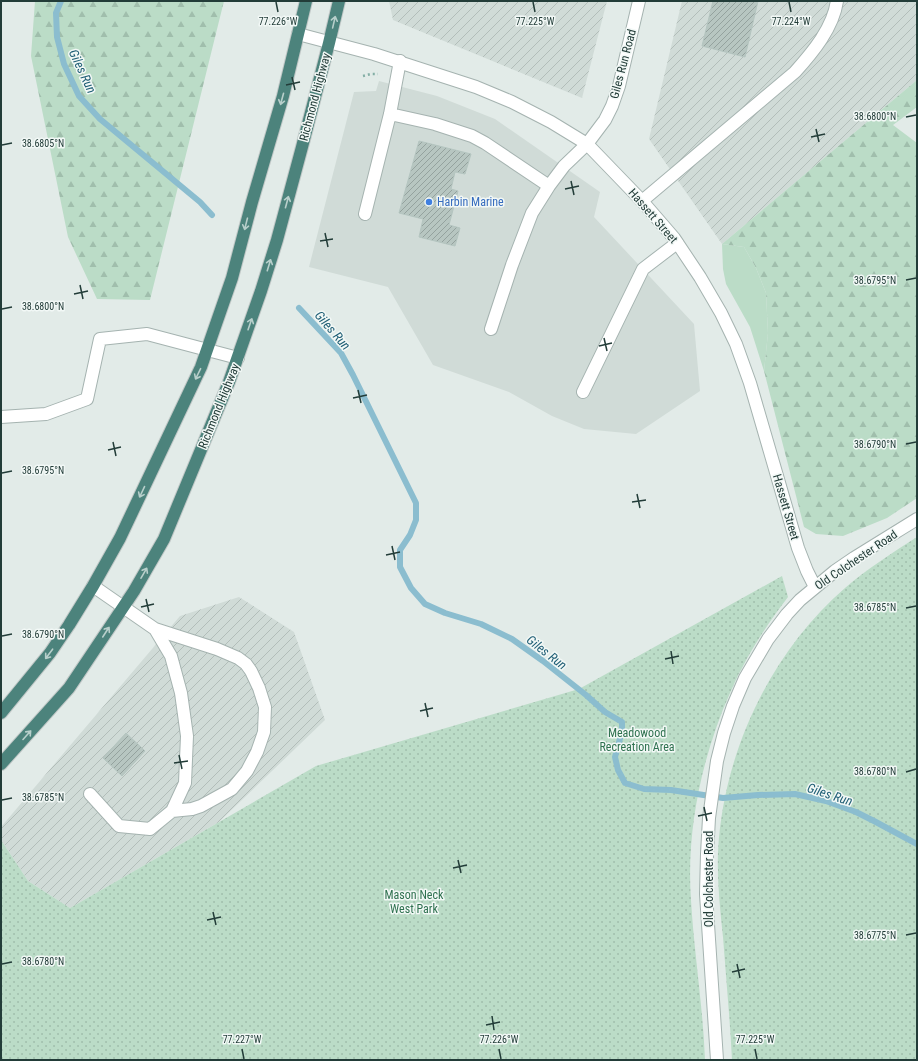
<svg xmlns="http://www.w3.org/2000/svg" width="918" height="1061" viewBox="0 0 918 1061" font-family="'Roboto Condensed',sans-serif">
<style>
.built{fill:#d0dbd7}
.industrial{fill:url(#industrial-furrows)}
.grass{fill:#bbdcc7}
.forest{fill:url(#forest-firs)}
.park{fill:url(#park-dots)}
.lines{fill:none;stroke-linecap:round;stroke-linejoin:round}
.stream{stroke:#8bbdcf;stroke-width:6}
.building{fill:url(#building-hatch);stroke:#b4c5c0}
.service-casing{stroke:#a5b3b0;stroke-width:14}
.minor-casing{stroke:#a5b3b0;stroke-width:14}
.tertiary-casing{stroke:#a5b3b0;stroke-width:14}
.trunk-casing{stroke:#c1c8c7;stroke-width:14}
.path{stroke:#83aea5;stroke-width:2.5;stroke-dasharray:2 3;stroke-linecap:butt}
.service{stroke:#fff;stroke-width:12}
.minor{stroke:#fff;stroke-width:12}
.tertiary{stroke:#fff;stroke-width:12}
.trunk{stroke:#4c837c;stroke-width:12}
.oneway{stroke:#b8cfcb}
.ticks{fill:none;stroke:#223c38;stroke-width:1.5}
.shop-dot{fill:#3f7fe0;stroke:#f2f8f6;stroke-width:1.5}
.labels{text-anchor:middle;stroke-width:3;stroke-linejoin:round;paint-order:stroke}
.street-label{font-size:12px;fill:#223c38;stroke:#f2f8f6}
.shop-label{font-size:12px;fill:#366cbe;stroke:#f2f8f6;text-anchor:start}
.park-label{font-size:12px;fill:#2e714f;stroke:#f2f8f6}
.water-label{font-size:13px;font-style:italic;fill:#1f5e75;stroke:#f2f8f6}
.ticks-label{font-size:10px;text-anchor:middle;fill:#223c38;stroke:#f2f8f6;stroke-width:3;stroke-linejoin:round;paint-order:stroke}
</style>
<defs>
<pattern id="industrial-furrows" width="10" height="10" patternUnits="userSpaceOnUse"><rect width="10" height="10" fill="#d0dbd7"/><path d="M-1 1l2-2M0 10L10 0M9 11l2-2" fill="none" stroke="#b2bdb9"/></pattern>
<pattern id="forest-firs" width="22" height="20" patternUnits="userSpaceOnUse"><rect width="22" height="20" fill="#bbdcc7"/><path d="M5 1l3.5 6h-7zM16 11l3.5 6h-7z" fill="#a0beac"/></pattern>
<pattern id="park-dots" width="8" height="8" patternUnits="userSpaceOnUse"><rect width="8" height="8" fill="#bbdcc7"/><path d="M2 2h.1M6 6h.1" fill="none" stroke="#a0beac" stroke-width="1.8" stroke-linecap="round"/></pattern>
<pattern id="building-hatch" width="6" height="6" patternUnits="userSpaceOnUse"><rect width="6" height="6" fill="#b7c6c1"/><path d="M-1 1l2-2M0 6l6-6M5 7l2-2" fill="none" stroke="#94a29e"/></pattern>
</defs>
<rect width="100%" height="100%" fill="#e2ebe8"/>
<path class="built" d="M379 81 437 96 495 119 600 192 594 217 694 324 700 391 636 434 584 429 552 416 509 392 433 365 388 287 309 267 354 92 376 91Z"/>
<path class="industrial" d="M389 1H607L582 98 393 20Z
M682 1H917V80L722 244 649 139Z
M239 597 294 632 325 720 219 822 70 908 28 881 1 840V827L180 616Z"/>
<path class="grass" d="M722 244 744 247 756 268 766 293 768 333 764 371 750 327 726 284 723 269Z"/>
<path class="forest" d="M35 1H224L150 300 97 299 68 237 31 56Z
M917 80V107L893 125 917 143V498L887 518 843 536 816 534 804 527 764 371 768 333 766 293 756 268 744 247 722 244Z"/>
<path class="park" d="M917 537V1060H732C730 1019 726 978 723 937 720 909 717 881 718 852 723 753 770 653 845 588 867 569 892 553 917 537Z
M782 576 788 597C771 619 755 643 742 668 737 676 734 685 730 693 702 756 686 830 691 900 694 953 703 1006 705 1060H1V840L28 881 70 908 316 766 579 689Z"/>
<g class="lines">
<path class="stream" d="M61 1 56 13 57 37 64 64 79 96 100 119 200 202 212 215
M299 308 341 353 353 375 416 503V520L410 535 400 550V567L411 588 425 604 445 613 481 624 512 639 543 661 586 695 605 712 622 722V731L615 757 618 770 625 783 644 789 671 790 723 798 758 795 795 794 826 801 856 812 874 821 917 844"/>
</g>
<path class="building" d="M713 1H758L745 57 702 46Z
M419 141 471 154 465 174 455 172 451 189 458 191 449 225 460 228 455 246 419 237 423 219 399 213Z
M126 733 145 751 122 776 103 758Z"/>
<g class="lines">
<defs>
<path id="service" d="M390 114 435 124 472 136 485 143 549 186
M642 201 795 72C813 52 833 28 837 1
M365 214 390 114 400 61
M491 329 512 265 532 213 549 186 564 166 587 144
M583 392 643 269 677 243
M1 417 46 414 87 399 100 339 147 334 238 358
M93 586 155 629 217 649 238 658 246 664 251 671 259 688 265 707 264 732 257 752 247 771 232 789 201 806 192 809 172 811
M90 794 119 826 150 829 172 811 185 783 187 736 181 693 171 656 155 629"/>
<path id="minor" d="M587 144 605 120 612 106 619 86 639 1"/>
<path id="tertiary" d="M298 34 374 54 476 87 512 102 551 122 587 144 642 201 674 238 700 277 721 313 736 344 750 383 798 548 807 571 815 587
M717 1060 706 894 707 854 709 818 717 761 724 733 733 706 745 678 768 639 787 614 800 600 835 571 854 558 917 519"/>
<path id="trunk" d="M1 713 50 653 69 625 93 586 120 538 201 367 232 278 252 202 283 96 306 1
M1 764 69 688 134 591 164 539 229 382 261 291 277 240 302 147 329 43 339 1"/>
</defs>
<use href="#service" class="service-casing"/>
<use href="#minor" class="minor-casing"/>
<use href="#tertiary" class="tertiary-casing"/>
<use href="#trunk" class="trunk-casing"/>
<path class="path" d="M363 76 371 74H378"/>
<use href="#service" class="service"/>
<use href="#minor" class="minor"/>
<use href="#tertiary" class="tertiary"/>
<use href="#trunk" class="trunk"/>
</g>
<defs><path id="oneway-shaft" d="M-6 0H5M1.5-3L5.5 0L1.5 3" fill="none" stroke-width="1.6" stroke-linecap="round" stroke-linejoin="round"/></defs>
<g class="oneway">
<use href="#oneway-shaft" transform="translate(334 22) rotate(-77)"/>
<use href="#oneway-shaft" transform="translate(282 99) rotate(105)"/>
<use href="#oneway-shaft" transform="translate(287 202) rotate(-75)"/>
<use href="#oneway-shaft" transform="translate(246 224) rotate(104)"/>
<use href="#oneway-shaft" transform="translate(269 265) rotate(-73)"/>
<use href="#oneway-shaft" transform="translate(250 324) rotate(-71)"/>
<use href="#oneway-shaft" transform="translate(198 374) rotate(116)"/>
<use href="#oneway-shaft" transform="translate(142 492) rotate(115)"/>
<use href="#oneway-shaft" transform="translate(144 573) rotate(-60)"/>
<use href="#oneway-shaft" transform="translate(106 632) rotate(-57)"/>
<use href="#oneway-shaft" transform="translate(49 654) rotate(127)"/>
<use href="#oneway-shaft" transform="translate(27 735) rotate(-48)"/>
</g>
<path class="ticks" d="M276 2 278 12M533 2 535 12M789 2 791 12M292 77 295 90M286 85 300 82M906 117 916 115M816 129 819 142M811 137 825 134M2 145 12 143M571 181 574 195M565 189 579 186M325 233 328 247M320 241 333 239M906 280 916 278M80 285 83 299M74 294 88 291M2 309 12 307M604 338 607 351M599 346 612 343M358 390 361 403M353 398 367 395M113 442 116 456M906 444 916 442M108 450 121 447M2 473 12 471M637 494 640 508M632 502 646 500M392 546 395 560M386 555 400 552M146 599 149 612M141 607 154 604M906 608 916 606M2 636 12 634M671 651 673 664M665 659 679 656M425 703 428 717M420 711 433 708M179 755 182 769M174 763 188 761M906 772 916 769M2 800 12 798M704 807 707 821M698 816 712 813M458 860 461 873M453 868 467 865M213 912 216 925M207 920 221 917M906 935 916 933M2 964 12 962M737 964 740 978M732 972 745 969M492 1016 494 1030M486 1025 500 1022M242 1049 244 1059M499 1049 501 1059M755 1049 757 1059"/>
<circle class="shop-dot" cx="429" cy="202" r="4"/>
<g class="labels">
<g class="street-label">
<text transform="translate(623 64) rotate(-75)" y="4">Giles Run Road</text>
<text transform="translate(315 97) rotate(-75)" y="4">Richmond Highway</text>
<text transform="translate(653 216) rotate(49)" y="4">Hassett Street</text>
<text transform="translate(219 406) rotate(-68)" y="4">Richmond Highway</text>
<text transform="translate(786 507) rotate(74)" y="4">Hassett Street</text>
<text transform="translate(856 560) rotate(-34)" y="4">Old Colchester Road</text>
<text transform="translate(709 879) rotate(-90)" y="4">Old Colchester Road</text>
</g>
<g class="shop-label">
<text x="437" y="206">Harbin Marine</text>
</g>
<g class="park-label">
<text x="637" y="737">Meadowood<tspan x="637" dy="14">Recreation Area</tspan></text>
<text x="414" y="899">Mason Neck<tspan x="414" dy="14">West Park</tspan></text>
</g>
<g class="water-label">
<text transform="translate(83 71) rotate(65)" y="5">Giles Run</text>
<text transform="translate(333 330) rotate(49)" y="5">Giles Run</text>
<text transform="translate(547 652) rotate(38)" y="5">Giles Run</text>
<text transform="translate(830 794) rotate(18)" y="5">Giles Run</text>
</g>
</g>
<g class="ticks-label">
<text x="278" y="25">77.226°W</text>
<text x="535" y="25">77.225°W</text>
<text x="791" y="25">77.224°W</text>
<text x="875" y="120">38.6800°N</text>
<text x="43" y="147">38.6805°N</text>
<text x="875" y="284">38.6795°N</text>
<text x="43" y="310">38.6800°N</text>
<text x="875" y="448">38.6790°N</text>
<text x="43" y="474">38.6795°N</text>
<text x="875" y="611">38.6785°N</text>
<text x="43" y="638">38.6790°N</text>
<text x="875" y="775">38.6780°N</text>
<text x="43" y="801">38.6785°N</text>
<text x="875" y="939">38.6775°N</text>
<text x="43" y="965">38.6780°N</text>
<text x="242" y="1043">77.227°W</text>
<text x="499" y="1043">77.226°W</text>
<text x="755" y="1043">77.225°W</text>
</g>
<rect width="918" height="1061" fill="none" stroke="#223c38" stroke-width="4"/>
</svg>
